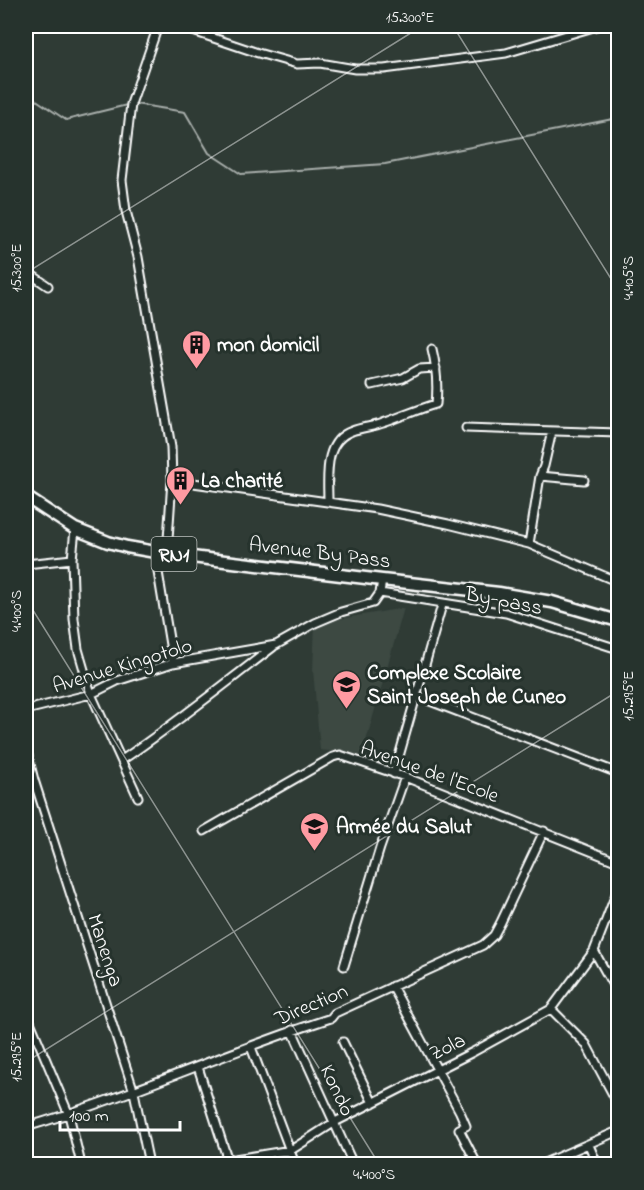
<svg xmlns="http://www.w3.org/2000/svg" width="644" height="1190" viewBox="0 0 644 1190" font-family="'Indie Flower',sans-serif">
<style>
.built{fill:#3c4842}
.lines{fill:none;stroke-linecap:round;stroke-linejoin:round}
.stream{stroke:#a9afac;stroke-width:2}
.minor-casing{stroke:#fff;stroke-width:11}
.trunk-casing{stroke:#fff;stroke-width:15}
.minor{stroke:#26332d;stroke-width:7}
.trunk{stroke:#26332d;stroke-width:10}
.ticks{fill:none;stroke:#fff;stroke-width:1.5;stroke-opacity:0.45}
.labels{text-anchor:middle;stroke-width:6;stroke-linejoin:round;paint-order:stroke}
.shield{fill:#26332d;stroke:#bec2c0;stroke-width:1.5}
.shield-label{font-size:20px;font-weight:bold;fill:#fff}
.poi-label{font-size:21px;font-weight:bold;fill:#fff;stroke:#26332d;text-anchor:start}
.street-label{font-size:21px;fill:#fff;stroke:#26332d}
.neatline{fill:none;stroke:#fff;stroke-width:2}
.ticks-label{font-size:15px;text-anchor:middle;fill:#fff}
</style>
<rect width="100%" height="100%" fill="#2f3b35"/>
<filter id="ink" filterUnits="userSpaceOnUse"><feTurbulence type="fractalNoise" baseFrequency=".0167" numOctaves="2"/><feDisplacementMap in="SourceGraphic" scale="12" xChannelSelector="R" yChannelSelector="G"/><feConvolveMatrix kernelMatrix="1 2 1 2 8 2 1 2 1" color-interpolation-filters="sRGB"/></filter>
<g filter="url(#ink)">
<path class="built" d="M404 608 362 755 320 750 313 670 315 623Z"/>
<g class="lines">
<path class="stream" d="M26 93 66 120 127 105
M135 104 185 112 209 153 241 174 385 164 618 118"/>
<defs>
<path id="minor" d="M158 26 131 104 122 180 126 211 138 257 171 447 172 480 167 554
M178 26 258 53 297 64 320 63 355 69H384L506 53 597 26
M26 271 48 286
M372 385 403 378 419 369 436 368
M466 428 618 433
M540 476 584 480
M172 480 377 509 448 524 529 544 618 582
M328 501C328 477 323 441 352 431 362 427 373 427 383 423 401 417 418 409 436 404 438 384 437 369 432 349
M75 529 72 559 74 619 78 649 91 694 138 797
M529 544 540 476 544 466 552 431
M26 564 72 559
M158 572 173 663
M380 593 506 613 618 649
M417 696 618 773
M26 710 91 694 117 681 173 663 276 645 315 623 341 612 373 603 380 593 382 580
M26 748 34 780 134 1092 149 1164
M122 760C174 725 223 685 273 647
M394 774 442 605
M204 831 333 757 340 755 405 777 618 862
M594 951 618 994
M344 966 380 848 405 777
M392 986 460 1112 466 1126 459 1129 477 1164
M551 1009 586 1044 618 1104
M26 1012 69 1115 81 1164
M292 1030 353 1164
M343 1042 373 1103
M251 1047 295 1164
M198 1067 229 1164
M26 1127C129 1097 228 1051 331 1018L335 1013 483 945 494 935 501 922 544 831
M589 1145 597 1164
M228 1160 291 1150 335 1122 473 1052 551 1009 594 951 618 889
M542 1164 618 1131"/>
<path id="trunk" d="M26 497 75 529 108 542 127 547 167 554 382 580 499 593 552 602 618 621"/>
</defs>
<use href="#minor" class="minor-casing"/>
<use href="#trunk" class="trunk-casing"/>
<use href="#minor" class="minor"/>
<use href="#trunk" class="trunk"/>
</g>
</g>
<path class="ticks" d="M453 26 618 290M26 273 422 26M26 599 379 1164M26 1062 618 691"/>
<defs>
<symbol id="building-pin" viewBox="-11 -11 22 30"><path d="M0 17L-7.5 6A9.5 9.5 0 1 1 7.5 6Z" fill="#ff9aa2" stroke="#26332d"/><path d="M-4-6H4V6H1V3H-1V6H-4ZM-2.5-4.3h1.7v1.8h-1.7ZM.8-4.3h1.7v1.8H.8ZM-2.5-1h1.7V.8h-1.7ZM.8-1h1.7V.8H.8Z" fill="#111"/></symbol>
<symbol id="school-pin" viewBox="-11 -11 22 30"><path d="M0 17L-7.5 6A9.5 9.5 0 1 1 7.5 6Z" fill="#ff9aa2" stroke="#26332d"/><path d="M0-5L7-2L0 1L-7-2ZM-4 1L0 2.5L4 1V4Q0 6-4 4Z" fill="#111"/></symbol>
</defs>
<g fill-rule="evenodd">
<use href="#building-pin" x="180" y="328" width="33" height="45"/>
<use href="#building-pin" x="164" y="464" width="33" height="45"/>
<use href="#school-pin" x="330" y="668" width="33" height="45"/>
<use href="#school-pin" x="298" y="810" width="33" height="45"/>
</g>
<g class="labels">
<rect class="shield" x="151.5" y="537" width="45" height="34" rx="4.5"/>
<g class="shield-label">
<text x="174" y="561">RN1</text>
</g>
<g class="poi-label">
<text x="217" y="351">mon domicil</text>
<text x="201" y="487">La charité</text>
<text x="367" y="679">Complexe Scolaire<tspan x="367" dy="24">Saint Joseph de Cuneo</tspan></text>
<text x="336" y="833">Armée du Salut</text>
</g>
<g class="street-label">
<text transform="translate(320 552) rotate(7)" y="7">Avenue By Pass</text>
<text transform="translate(504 600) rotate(11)" y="7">By-pass</text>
<text transform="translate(122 665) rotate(-17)" y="7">Avenue Kingotolo</text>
<text transform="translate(430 771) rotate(20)" y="7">Avenue de l'Ecole</text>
<text transform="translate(106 950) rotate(72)" y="7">Manenga</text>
<text transform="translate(311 1004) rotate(-23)" y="7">Direction</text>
<text transform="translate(447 1046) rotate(-26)" y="7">Zola</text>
<text transform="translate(338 1090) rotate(65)" y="7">Kondo</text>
</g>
</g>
<rect width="644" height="1190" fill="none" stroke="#26332d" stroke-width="66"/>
<path d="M60 1121v9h120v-9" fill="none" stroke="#ffffff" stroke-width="3"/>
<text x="69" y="1121" font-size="18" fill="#ffffff" stroke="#26332d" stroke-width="4.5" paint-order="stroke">100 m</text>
<rect x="33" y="33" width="578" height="1124" class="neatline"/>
<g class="ticks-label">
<text x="410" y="22">15.300°E</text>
<text transform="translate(16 268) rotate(-90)" y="5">15.300°E</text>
<text transform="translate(628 278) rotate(-90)" y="5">4.405°S</text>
<text transform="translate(16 611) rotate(-90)" y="5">4.400°S</text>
<text transform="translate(628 696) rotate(-90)" y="5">15.295°E</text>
<text transform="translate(16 1057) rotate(-90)" y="5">15.295°E</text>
<text x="374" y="1179">4.400°S</text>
</g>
</svg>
